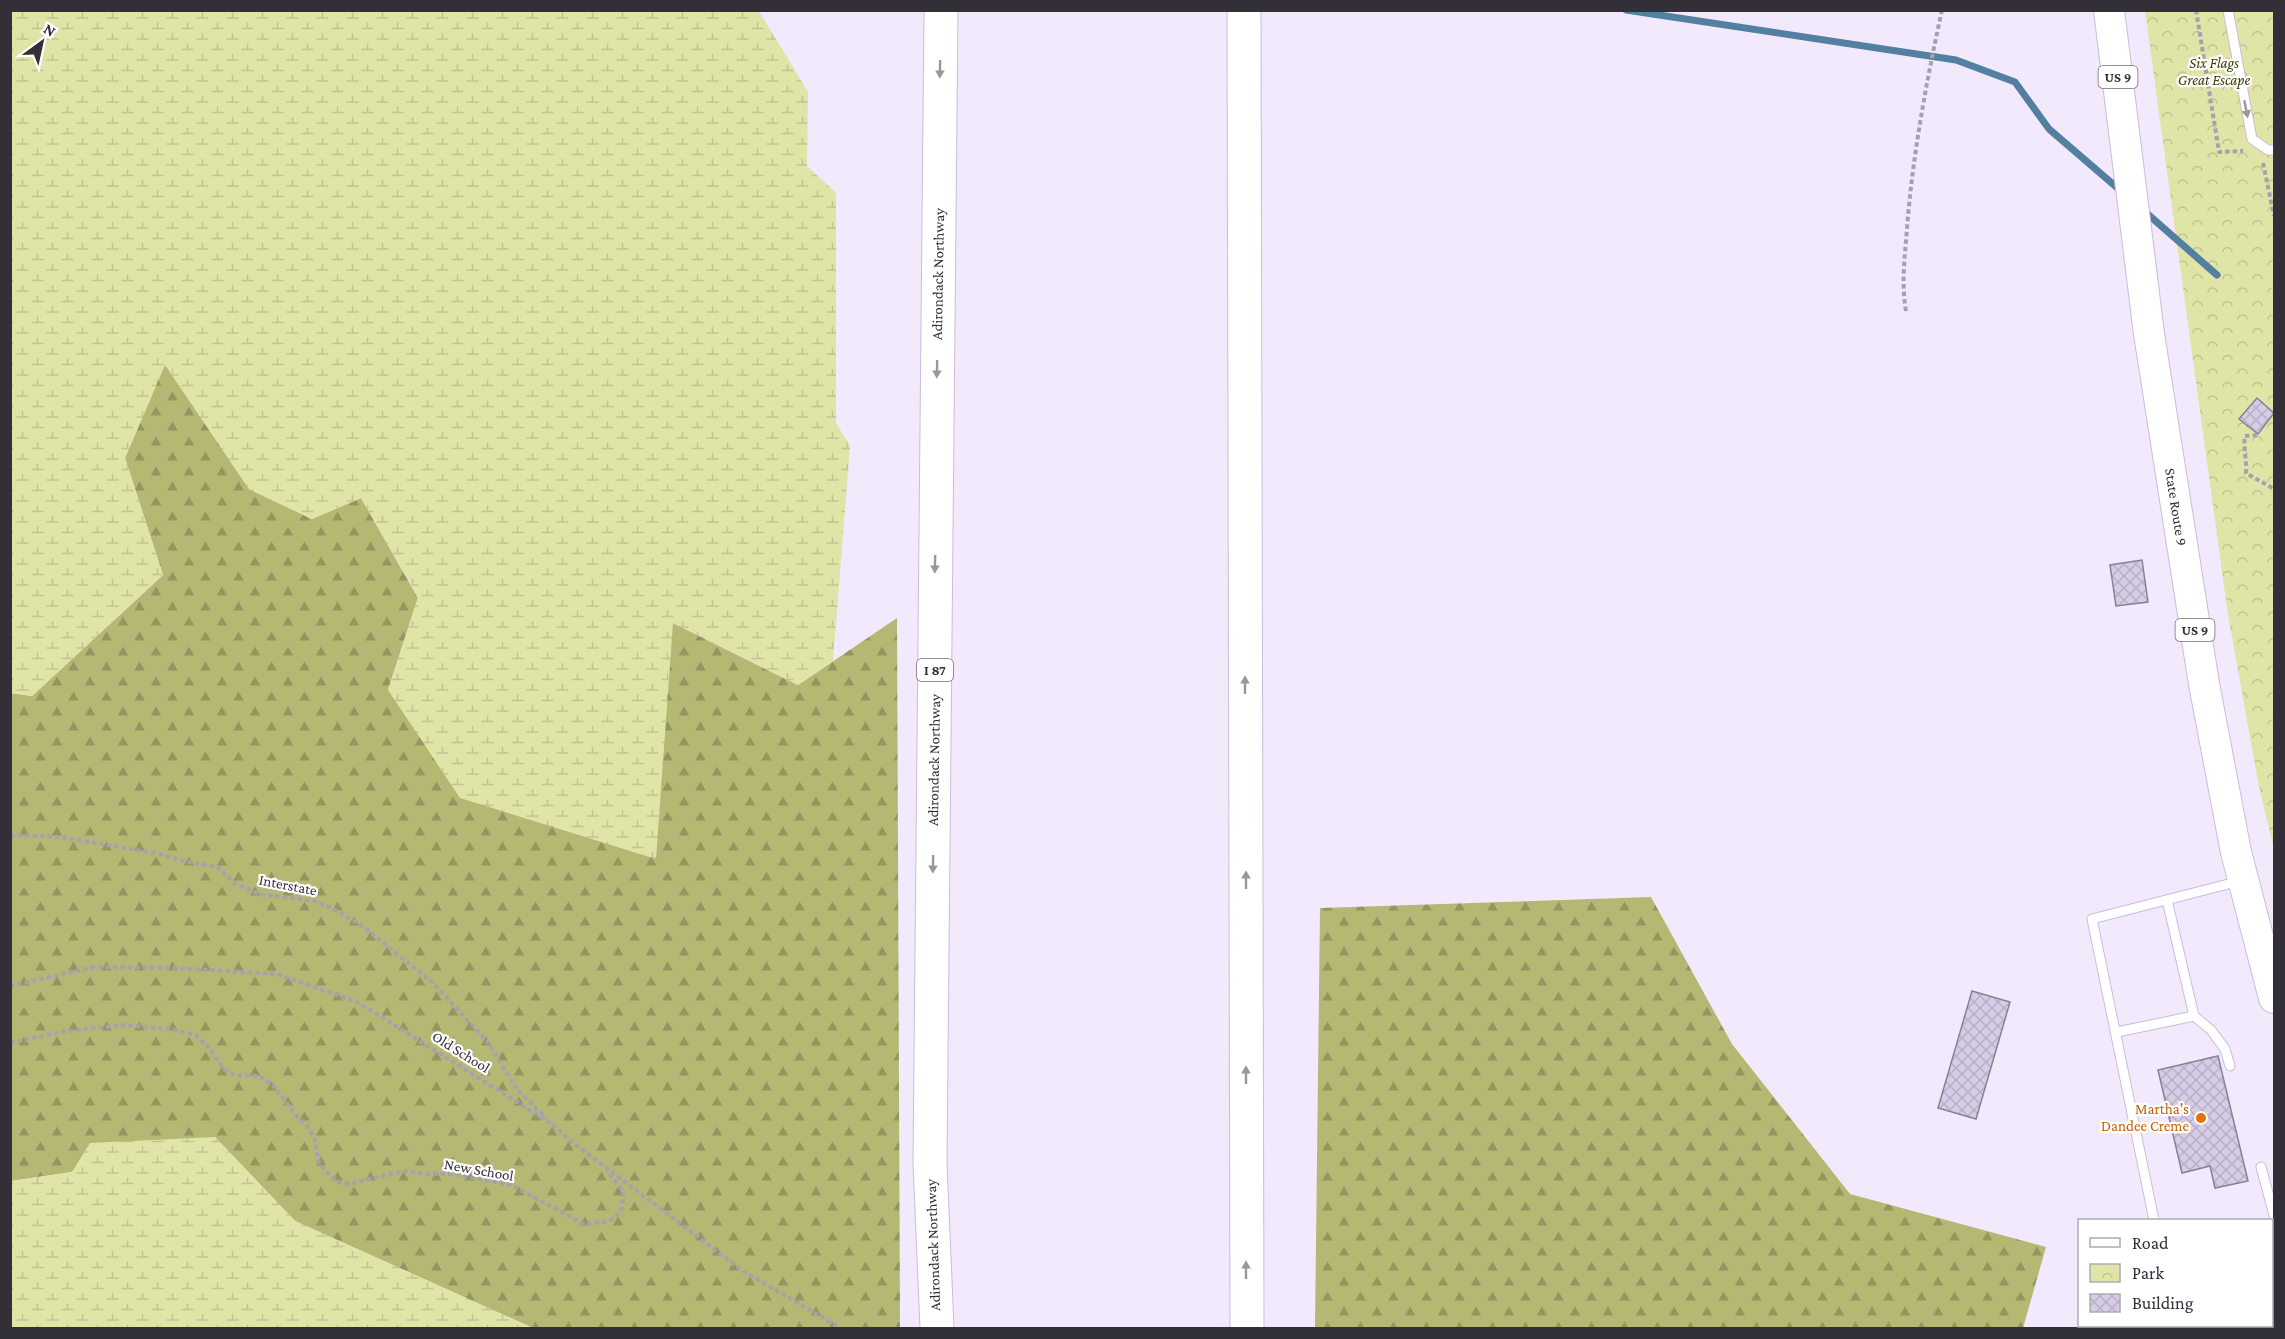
<svg xmlns="http://www.w3.org/2000/svg" width="2285" height="1339" viewBox="0 0 2285 1339" font-family="'Crimson Pro',serif">
<style>
.forest{fill:url(#forest-firs)}
.wetland{fill:url(#wetland-marsh)}
.park{fill:url(#park-crowns)}
.lines{fill:none;stroke-linecap:round;stroke-linejoin:round}
.stream{stroke:#5380a0;stroke-width:7}
.building{fill:url(#building-cross-hatch);stroke:#897f96;stroke-width:1.5}
.lane-casing{stroke:#c9bed6;stroke-width:11}
.primary-casing{stroke:#c9bed6;stroke-width:32}
.highway-casing{stroke:#c9bed6;stroke-width:35}
.path{stroke:#a7a0af;stroke-width:4;stroke-dasharray:4.5 3;stroke-linecap:butt}
.lane{stroke:#fff;stroke-width:9}
.primary{stroke:#fff;stroke-width:30}
.highway{stroke:#fff;stroke-width:33}
.oneway{fill:#99979c}
.food-dot{fill:#e8710a;stroke:#fff;stroke-width:2}
.labels{text-anchor:middle;stroke-width:4.5;stroke-linejoin:round;paint-order:stroke}
.shield{fill:#fff;stroke:#706d74;stroke-width:1.5}
.shield-label{font-size:14px;font-weight:bold;fill:#332f38}
.park-label{font-size:15px;font-style:italic;fill:#3c3e06;stroke:#fff}
.street-label{font-size:15px;fill:#332f38;stroke:#fff}
.food-label{font-size:15px;fill:#c56008;stroke:#fff;text-anchor:end}
</style>
<defs>
<pattern id="forest-firs" width="22" height="20" patternUnits="userSpaceOnUse" patternTransform="scale(1.5)"><rect width="22" height="20" fill="#b4b872"/><path d="M5 1l3.5 6h-7zM16 11l3.5 6h-7z" fill="#93965f"/></pattern>
<pattern id="wetland-marsh" width="20" height="14" patternUnits="userSpaceOnUse" patternTransform="scale(1.5)"><rect width="20" height="14" fill="#e0e4a7"/><path d="M1 5h8M5 5V1M11 12h8M15 12V8" fill="none" stroke="#c1c490"/></pattern>
<pattern id="park-crowns" width="20" height="18" patternUnits="userSpaceOnUse" patternTransform="scale(1.5)"><rect width="20" height="18" fill="#e0e4a7"/><path d="M2 6a3 3 0 1 1 6 0M12 15a3 3 0 1 1 6 0" fill="none" stroke="#c1c490"/></pattern>
<pattern id="building-cross-hatch" width="8" height="8" patternUnits="userSpaceOnUse" patternTransform="scale(1.5)"><rect width="8" height="8" fill="#d7cce5"/><path d="M0 0l8 8M0 8l8-8" fill="none" stroke="#b9b0c5"/></pattern>
</defs>
<rect width="100%" height="100%" fill="#f2e9fd"/>
<path class="forest" d="M165 364 249 489 312 519 361 498 418 598 388 690 673 623 798 685 897 618 900 1328H533L295 1221 215 1137 72 1172 11 1181 10 693 32 696 163 575 125 458Z
M1651 897 1732 1044 1850 1194 2046 1247 2023 1328H1315L1320 908Z"/>
<path class="wetland" d="M11 10 759 11 808 92 807 166 836 193V423L850 446 833 661 798 685 673 623 656 859 460 798 388 690 418 597 361 498 312 519 249 489 165 365 125 458 163 575 32 696 11 693Z
M215 1137 295 1221 533 1328H11V1181L72 1172 90 1143Z"/>
<path class="park" d="M2145 11H2274V849L2259 787 2228 615Z"/>
<g class="lines">
<path class="stream" d="M1626 10 1956 60 2015 82 2049 129 2121 191
M2143 210 2217 275"/>
</g>
<path class="building" d="M2257 398 2274 413 2258 434 2239 419Z
M2142 560 2148 602 2116 606 2110 565Z
M1972 991 2010 1002 1976 1119 1938 1108Z
M2218 1056 2248 1181 2215 1188 2210 1166 2182 1173 2158 1070Z"/>
<g class="lines">
<defs>
<path id="lane" d="M2228 10 2252 139 2268 150H2274
M2167 900 2194 1016 2211 1030 2225 1049 2230 1066
M2117 1032 2194 1016
M2261 1167 2274 1215
M2154 1220 2092 919 2240 881
M2272 1283 2274 1282"/>
<path id="primary" d="M2109 10 2149 334 2204 684 2236 852 2274 998"/>
<path id="highway" d="M1244 10 1247 1328
M937 1328 930 1162 941 10"/>
</defs>
<use href="#lane" class="lane-casing"/>
<use href="#primary" class="primary-casing"/>
<use href="#highway" class="highway-casing"/>
<path class="path" d="M2196 10 2219 152 2243 151
M2263 163 2274 216
M1906 311C1901 283 1905 256 1907 228 1913 154 1926 83 1942 10
M2257 435 2245 436C2243 448 2247 461 2246 473L2274 489
M10 835 60 837 155 853 187 862 218 867 234 883 259 894 315 901 335 910 361 925 433 983 487 1041 517 1089 546 1118
M10 986 94 967 176 968 277 974 359 1003 552 1124 571 1141 743 1271 835 1325 837 1328
M10 1043 60 1032 123 1025 169 1029 195 1035 209 1048 225 1070 234 1075 259 1076 272 1084 295 1114 307 1126 315 1140 319 1163 330 1176 338 1182 349 1184 403 1171 427 1174H452L511 1185 584 1224 606 1222 615 1218 622 1208 623 1191 607 1171"/>
<use href="#lane" class="lane"/>
<use href="#primary" class="primary"/>
<use href="#highway" class="highway"/>
</g>
<defs><path id="oneway-solid" d="M-6-.8H1V-3.2L6.5 0L1 3.2V.8H-6Z" transform="scale(1.5)"/></defs>
<g class="oneway">
<use href="#oneway-solid" transform="translate(940 69) rotate(91)"/>
<use href="#oneway-solid" transform="translate(2246 109) rotate(79)"/>
<use href="#oneway-solid" transform="translate(937 369) rotate(91)"/>
<use href="#oneway-solid" transform="translate(935 564) rotate(91)"/>
<use href="#oneway-solid" transform="translate(1245 685) rotate(-90)"/>
<use href="#oneway-solid" transform="translate(933 864) rotate(91)"/>
<use href="#oneway-solid" transform="translate(1246 880) rotate(-90)"/>
<use href="#oneway-solid" transform="translate(1246 1075) rotate(-90)"/>
<use href="#oneway-solid" transform="translate(1246 1270) rotate(-90)"/>
</g>
<circle class="food-dot" cx="2201" cy="1118" r="6"/>
<g class="labels">
<g class="shield">
<rect x="2098.5" y="66" width="39" height="22" rx="4.5"/>
<rect x="2175.5" y="619" width="39" height="22" rx="4.5"/>
<rect x="917" y="659" width="36" height="22" rx="4.5"/>
</g>
<g class="shield-label">
<text x="2118" y="82">US 9</text>
<text x="2195" y="635">US 9</text>
<text x="935" y="675">I 87</text>
</g>
<g class="park-label">
<text x="2214" y="68">Six Flags<tspan x="2214" dy="17">Great Escape</tspan></text>
</g>
<g class="street-label">
<text transform="translate(938 274) rotate(-89)" y="5">Adirondack Northway</text>
<text transform="translate(2176 507) rotate(81)" y="5">State Route 9</text>
<text transform="translate(934 760) rotate(-89)" y="5">Adirondack Northway</text>
<text transform="translate(288 885) rotate(11)" y="5">Interstate</text>
<text transform="translate(461 1052) rotate(32)" y="5">Old School</text>
<text transform="translate(479 1170) rotate(10)" y="5">New School</text>
<text transform="translate(933 1245) rotate(-92)" y="5">Adirondack Northway</text>
</g>
<g class="food-label">
<text x="2189" y="1114">Martha's<tspan x="2189" dy="17">Dandee Creme</tspan></text>
</g>
</g>
<rect width="2285" height="1339" fill="none" stroke="#332f38" stroke-width="24"/>
<rect x="2078" y="1219" width="195" height="108" fill="#ffffff" stroke="#adacaf" stroke-width="1.5"/>
<rect x="2090" y="1238" width="30" height="9" fill="#ffffff" stroke="#adacaf" stroke-width="1.5"/>
<text x="2132" y="1249" font-size="18" fill="#332f38">Road</text>
<rect x="2090" y="1264" width="30" height="18" fill="url(#park-crowns)" stroke="#adacaf" stroke-width="1.5"/>
<text x="2132" y="1279" font-size="18" fill="#332f38">Park</text>
<rect x="2090" y="1294" width="30" height="18" fill="url(#building-cross-hatch)" stroke="#adacaf" stroke-width="1.5"/>
<text x="2132" y="1309" font-size="18" fill="#332f38">Building</text>
<g transform="translate(42 42) rotate(33)" stroke="#ffffff" stroke-width="4.5" paint-order="stroke">
<path d="M0-4.5L10 22L0 15L-10 22Z" fill="#332f38"/>
<text y="-9" font-size="16" font-weight="bold" text-anchor="middle" fill="#332f38">N</text>
</g>
</svg>
